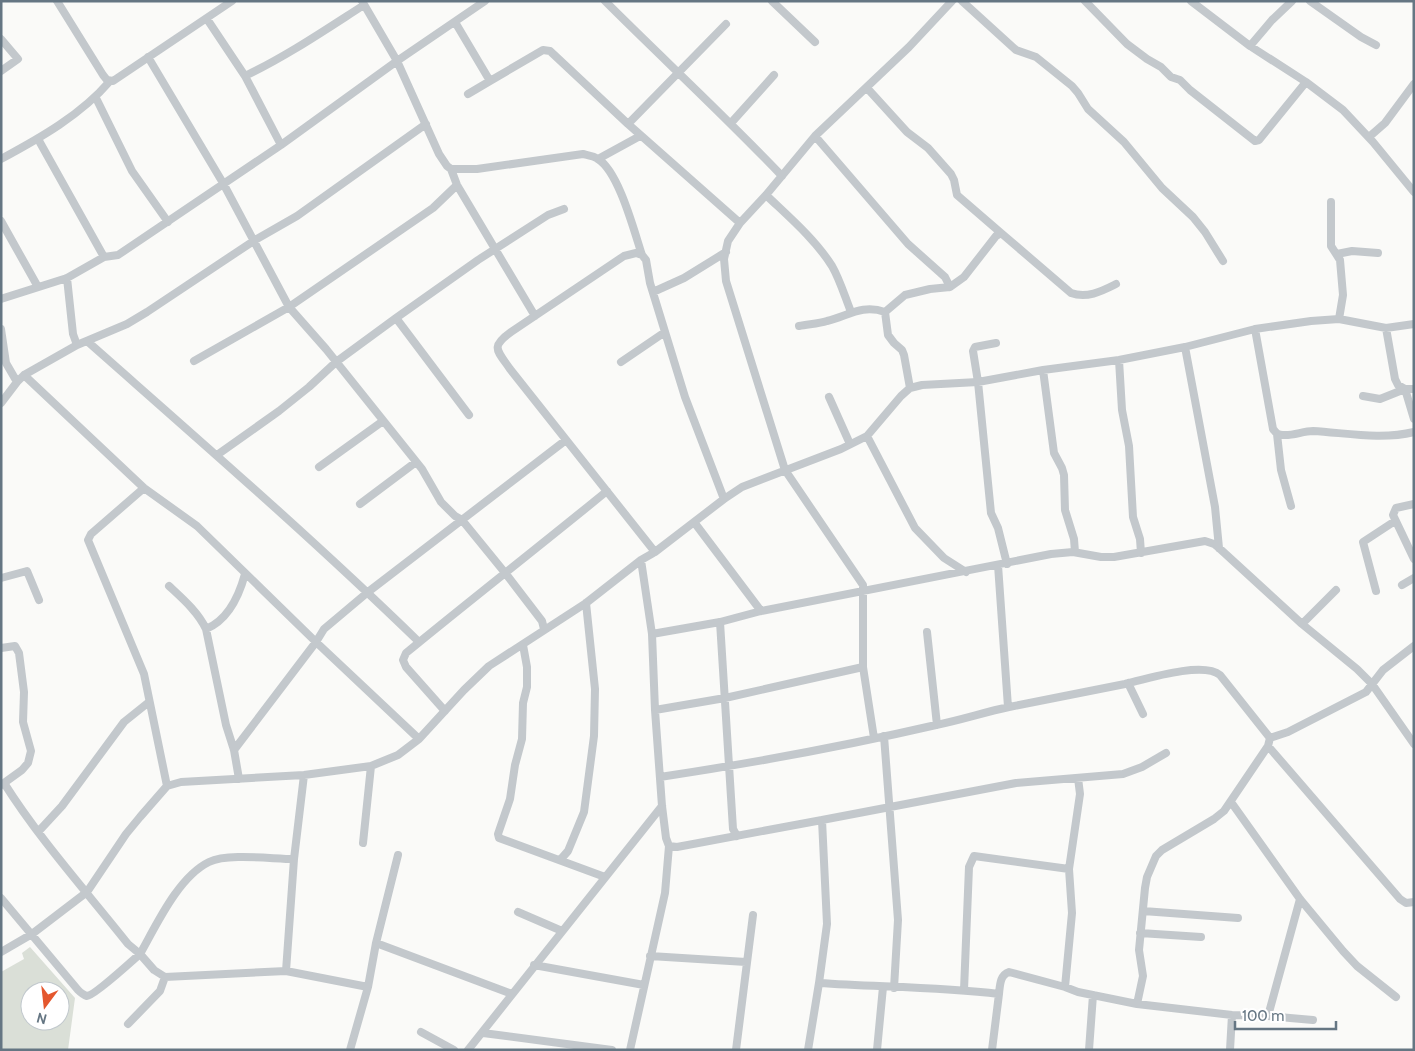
<svg xmlns="http://www.w3.org/2000/svg" width="1415" height="1051" viewBox="0 0 1415 1051" font-family="Cabin,sans-serif">
<style>
.green{fill:#dadfd7;fill-rule:evenodd}
.lines{fill:none;stroke-linecap:round;stroke-linejoin:round}
.minor{stroke:#c3c8cc;stroke-width:8}
</style>
<rect width="100%" height="100%" fill="#fafaf8"/>
<path class="green" d="M30 947 75 998 68 1050 1 1049V972L24 959 22 953ZM30 991H60V1021H30Z"/>
<g class="lines">
<path class="minor" d="M57 1 103 75 107 80 113 81 232 1
M362 1 397 61 439 154 447 166 451 169 457 185 535 316
M605 1C664 60 725 116 782 176
M772 1 815 42
M962 1 1016 50 1036 57 1072 86 1078 93 1088 109 1124 142 1162 188 1193 217 1205 232 1223 261
M1085 1 1127 44 1147 59 1161 67 1171 77 1180 80 1190 90 1255 141 1259 140 1306 82
M1191 1 1250 46 1306 82 1343 110 1373 142 1414 192
M1310 1 1361 37 1376 45
M207 19 245 76 281 145
M455 22 490 81 468 94
M1 39 18 59 1 71
M1250 46 1272 20 1292 1
M148 57 223 183 289 307 326 349 422 469 441 502 455 516 462 520 506 574 542 621 544 629
M245 76C287 56 325 30 364 5
M490 81 543 50 550 51 628 124 740 223
M867 88 907 132 928 148 951 174 954 180 957 195 1001 233 996 236 964 277 950 287 930 289 905 295 885 312 888 335 894 343 902 350 904 355 910 388
M96 98 132 171 168 222
M731 123 774 75
M628 124 726 24
M815 136 908 244 945 277 950 287
M1369 137 1385 123 1414 84
M38 139 104 257
M1 159C40 138 81 115 110 81
M598 159 640 136
M451 169H477L583 154C587 155 594 156 598 159 619 172 634 231 642 255L646 260 650 283 685 397 724 499
M766 195C789 217 815 239 832 266 840 280 845 297 851 312
M1331 202V246L1340 260 1343 295 1339 319
M1 221 38 287
M1001 233 1071 293C1087 299 1102 291 1116 284
M1337 254 1352 251 1378 253
M642 255 636 253 624 256 511 332C490 347 497 350 510 369L655 552
M67 278 73 334 77 345
M653 292 684 278 726 252
M1 299 67 278 104 257 118 255 281 145 397 61 485 1
M396 318 469 415
M799 326C808 324 818 324 827 321 848 316 862 304 885 312
M1386 328 1395 379 1398 385 1405 389 1414 419
M1 329 6 363 17 382
M1255 329 1273 429C1276 433 1278 435 1283 435 1293 436 1303 431 1313 431 1347 433 1381 440 1414 432
M87 341C199 440 312 538 419 642
M996 343 975 347 973 351 978 382 991 513 998 528 1007 564
M1185 347 1215 507 1219 548
M1119 360 1122 410 1129 446 1133 517 1140 539 1141 553
M194 361 289 307 433 208 457 185
M621 362 665 332
M1043 370 1054 453 1062 468 1064 475 1065 510 1074 539 1075 552H1073
M24 375 144 488 197 526 316 642 419 739
M1363 396 1380 399 1405 389H1414
M829 397 850 444
M1 403 17 382 24 375 77 345 127 324 147 312 255 240 297 216 426 124
M1277 434 1281 470 1291 506
M867 436 915 528 944 558 966 572
M217 455 279 411 309 387 336 362 396 318 478 260 548 215 564 209
M319 467 383 421
M144 488 91 534 88 540 144 674 167 786
M360 504 416 462
M1414 504 1396 508 1393 515 1414 559
M694 522 761 611
M641 560 652 634 655 710 662 806 666 838 669 846 677 847 822 820 827 924 819 983C879 987 939 987 999 994 1000 985 1000 975 1009 972L1065 987 1078 992 1137 1004 1143 976 1139 950 1145 888 1147 877 1156 856 1162 850 1214 819 1224 811 1268 746 1270 738 1288 732 1366 692 1383 670 1414 646
M998 565 1008 707
M1 578 27 571 39 600
M1402 585 1414 578
M169 586C183 599 198 612 206 629L226 725 234 750 239 779
M1376 591 1363 542 1395 521
M720 622 733 829 737 836
M1302 624 1336 590
M206 629C228 620 239 596 245 574
M927 632 937 725
M652 634 720 622 761 611 1051 554 1073 552 1101 557H1114L1205 541 1214 544 1219 548 1302 624 1357 669 1372 684 1414 744
M523 645 527 667V687L523 703 522 739 515 765 510 799 498 834 499 838 605 877
M1 648 15 646 19 653 24 692 23 722 31 751 28 763 22 770 4 783
M1128 683 1143 714
M655 710 725 698 863 667
M445 711 406 667 403 660 406 653C473 598 541 545 607 491
M884 736 898 920 894 988
M874 738 863 667V585L785 470 726 281 724 259 728 241 740 223 766 195 815 136 909 47 952 1
M1268 746 1400 899 1406 903 1414 902
M234 750 316 642 324 629 368 592 566 440
M660 777C753 763 845 746 936 725 961 720 985 712 1009 707 1048 699 1086 692 1125 684 1146 679 1203 661 1220 675L1270 738
M1 785 4 783C40 840 86 891 128 944L140 954C156 926 178 877 209 862 228 853 272 859 294 859
M1231 802 1300 899 1343 951 1357 966 1396 997
M822 820 1016 783 1123 774 1142 767 1166 753
M38 832 62 806 124 722 149 702
M363 843 371 766
M561 859 568 851 584 812 594 736 595 689 586 603
M1 898 78 990C80 992 83 995 87 996 94 996 132 961 140 954L154 970 165 977 160 991 128 1024
M1143 911 1238 918
M518 912 562 931
M1140 933 1201 937
M376 943 512 994
M1 952 32 934 87 892 126 834 140 817 167 786 181 782 304 775 371 766 398 755 419 739 464 690 489 666 586 603 641 560 655 552 724 499 742 487 841 449 867 436 901 396 910 388 922 385 978 382 1043 370 1119 360 1185 347 1255 329 1311 321 1339 319 1386 328 1414 324
M650 956 746 962
M534 965 644 985
M286 971 294 859 304 775
M165 977 286 971 368 987
M1065 987 1072 913 1069 869 1080 794 1078 778
M964 990 969 867 974 856 1069 869
M1137 1004 1232 1015 1268 1016 1313 1020
M1268 1016 1300 899
M421 1032 454 1050
M483 1033 612 1050
M350 1050 368 987 376 943 398 855
M468 1050 662 806
M630 1050 665 893 669 846
M736 1050 753 915
M808 1050 819 983
M877 1050 883 987
M992 1050 999 994
M1089 1050 1093 995
M1230 1050 1232 1015"/>
</g>
<rect width="1415" height="1051" fill="none" stroke="#657683" stroke-width="5"/>
<g transform="translate(45 1006) rotate(195)"><circle r="24" fill="#ffffff" stroke="#c1c8cd"/>
<path d="M0-4L9 19L0 12L-9 19Z" fill="#e4572e"/>
<text y="-8" font-size="14" font-weight="bold" text-anchor="middle" fill="#657683">N</text>
</g>
<path d="M1235 1021v8h101v-8" fill="none" stroke="#657683" stroke-width="2.5"/>
<text x="1242" y="1021" font-size="15" fill="#657683" stroke="#ffffff" stroke-width="4" paint-order="stroke">100 m</text>
</svg>
